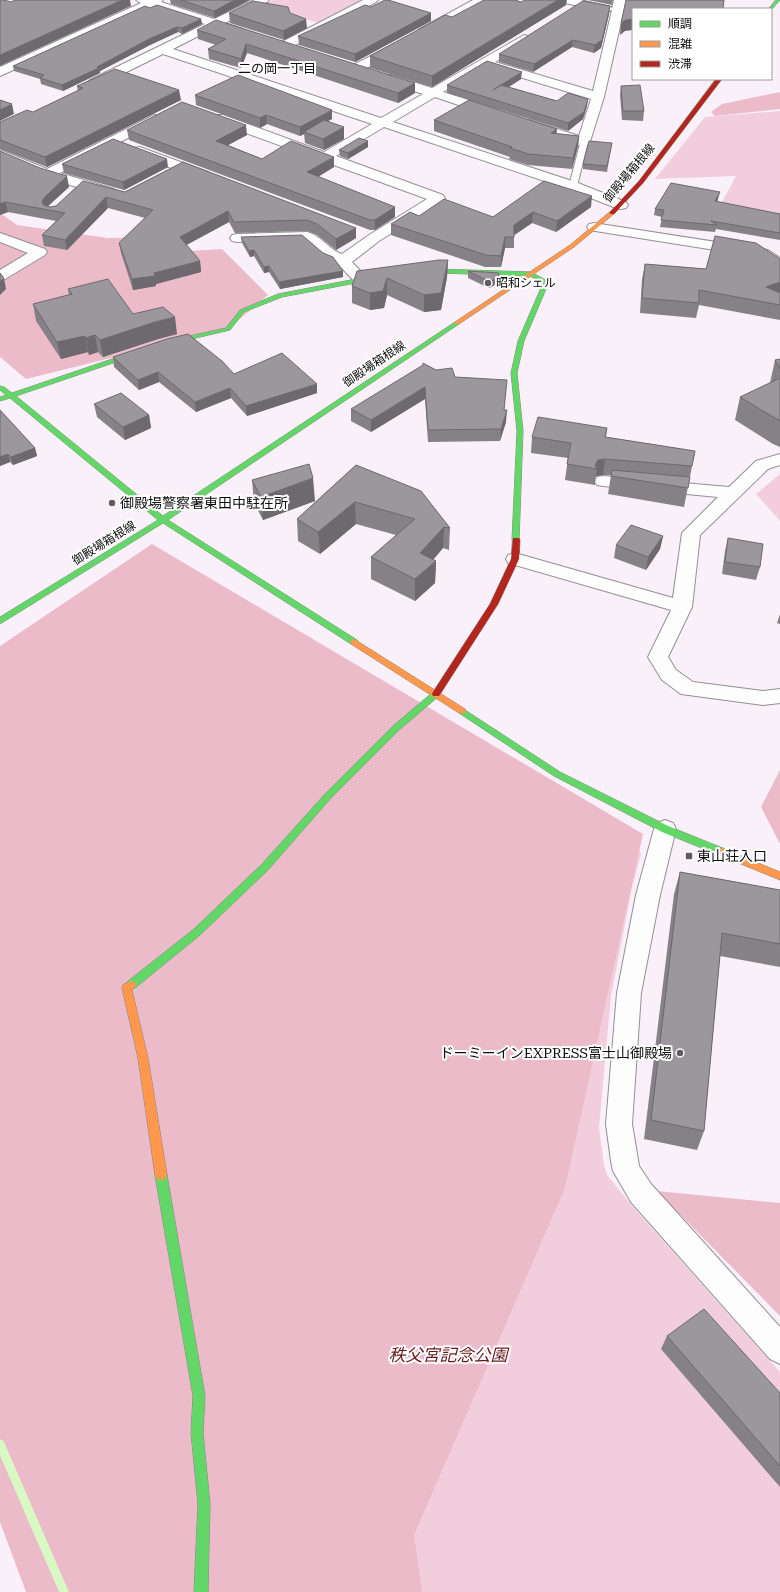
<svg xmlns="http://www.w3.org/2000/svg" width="780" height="1592" viewBox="0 0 780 1592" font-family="'Roboto Serif','Noto Sans JP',serif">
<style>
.green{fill:#f2cedc}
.forest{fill:#ebbbca}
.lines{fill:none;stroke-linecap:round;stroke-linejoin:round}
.stream{stroke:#daf8c3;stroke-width:9}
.lane-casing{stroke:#938f93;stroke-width:2}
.street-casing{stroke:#938f93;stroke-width:2}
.fast-casing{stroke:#8a858a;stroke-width:1}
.slow-casing{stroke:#8a858a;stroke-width:1}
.jam-casing{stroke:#8a858a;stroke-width:1}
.lane{fill:#fefdfe;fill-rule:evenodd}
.street{fill:#fefdfe;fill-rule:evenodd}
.fast{fill:#63d668;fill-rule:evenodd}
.slow{fill:#ff974d;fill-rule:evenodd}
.jam{fill:#b3261e;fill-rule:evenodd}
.wall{fill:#868187}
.shaded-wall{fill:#6d696e}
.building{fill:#9c969d;stroke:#6d696e}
.poi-dot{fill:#5f5c5f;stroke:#fff;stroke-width:1.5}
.labels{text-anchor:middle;stroke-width:4;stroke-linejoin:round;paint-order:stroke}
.far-street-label{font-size:12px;fill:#0c0c0c;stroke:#fff}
.far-poi-label{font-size:12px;fill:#0c0c0c;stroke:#fff;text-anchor:start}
.far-neighbourhood-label{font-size:13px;fill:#0c0c0c;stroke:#fff}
.poi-label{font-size:14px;fill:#0c0c0c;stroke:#fff;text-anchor:start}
.near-park-label{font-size:17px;font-style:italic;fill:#681918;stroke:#fff}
</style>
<rect width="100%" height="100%" fill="#faf0fa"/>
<path class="green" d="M273 0H363L318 23 261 6Z
M780 111V215L720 206 736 176 655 179 705 117Z
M780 474V521L756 494Z
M636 840 641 854 632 888 611 996 599 1128 604 1165 607 1175 633 1207 780 1372V1592H218Z"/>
<path class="forest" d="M780 92V109L715 116 711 112 722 104Z
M0 213 17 225 108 238 153 237 175 252 222 249 268 295 228 329 26 379 0 357Z
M152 544 643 834 565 1188 414 1535 422 1592H26L0 1522V646Z
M780 770V844L761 807Z
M657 1191 780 1203V1316Z"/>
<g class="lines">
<path class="stream" d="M0 1444 64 1592"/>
<defs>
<path id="lane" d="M581 140H584L588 142 577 186 573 188 569 186Z"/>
<path id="street" d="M136 0H163L161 2 214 19 254 0H269L267 2 225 23 243 29 245 31 243 33 239 35 216 27 173 49 381 118 423 94 383 81 381 78 383 75H391L432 88 524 35 528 36 530 39 528 42 495 62 593 91 612 10 607 12 560 2 558 0H580L611 7 612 9 614 0H626L604 97 589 145H579L524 127 523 124 524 121 529 120 579 136 591 99 490 68 488 65 443 92 498 109 499 112 498 115H488L435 97 393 122 578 183 626 202 628 205 626 208 621 209 616 208 568 189 384 127 336 156 443 195 445 198 443 201 379 241 352 262 369 280 366 283 361 285 356 283 336 262 324 258 303 240 237 242 232 241 230 238 232 235 237 234 307 232C321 235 329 250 342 254L369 235 427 199 213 121 212 118 213 115H223L324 152 372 124 163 54 98 86H90L88 83 90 80 205 24 152 7 0 76V67L141 3Z
M363 0H378L376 2 290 48H282L280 45 282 42Z
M473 0H487L485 2 428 33H420L418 31 420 29Z
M396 43 400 44 402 47 400 50 361 71H353L351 68 353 65Z
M154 115 159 116 160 119 159 122 60 173 114 189 116 192 114 195 109 196 104 195 43 177 0 159V150L47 169Z
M140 147 210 173 212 176 210 179H200L135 154 133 151 135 148Z
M594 223 768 250 780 258V269L775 268 759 257 589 230 587 227 589 224Z
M0 233 45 249 47 252 45 255 5 279 0 280V270L28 253 0 242Z
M780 454V465L768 469 700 535 692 607 668 657 676 670 693 682 763 691 780 689V703L763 705 681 694 662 680 648 657 671 610 508 563 506 559 508 555 515 553 673 598 682 533 718 497 603 486 597 485 594 481 597 477 603 476 729 487 756 461Z
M665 820 673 823 676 829 660 895 641 993 632 1124 639 1166 651 1184 780 1327V1364L770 1359 631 1202 613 1171 611 1161 606 1124 617 993 636 895 654 829 657 823Z"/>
<path id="fast" d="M776 0H780L771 10V9H769Z
M438 269 531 272 549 282 524 341 517 373 523 431 519 542H513L512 540 517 431 511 373 518 341 543 283 530 276 438 273 417 276 414 274 417 272Z
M383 276 385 277V279L361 282 282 297 244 312 230 330 166 345 16 396 163 516 455 322H459V324L168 520 357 640 358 642 357 644H351L163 523 0 624V617L158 520 10 398 0 401V397L6 395 0 390V386L4 387 12 393 162 342 226 328 240 310 278 294 361 278Z
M436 691 440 694 439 696 399 730 331 798 268 870 200 935 135 988 131 989 127 988 126 985 127 982 194 929 262 864 325 794 393 726 433 692Z
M462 708 560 772 668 826 725 849 727 852 725 855H719L662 832 554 776 459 713 458 711Z
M161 1170 165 1171 167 1175 205 1396 203 1433 210 1504 208 1592H194L198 1504 191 1433 193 1396 155 1175 157 1171Z"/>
<path id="slow" d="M610 212 615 213 574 247 459 324H455V322L570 245Z
M354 639 465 709 466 711 465 713H459L351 644 350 642Z
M722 848 780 872V880L719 855 717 852 719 849Z
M131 981 135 982 136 985 132 990 148 1058 167 1175 165 1179 161 1180 157 1179 155 1175 138 1058 122 988 123 985Z"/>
<path id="jam" d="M716 79H722L643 183 614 214H610V212L639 181Z
M513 538H519L520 540 519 559 498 604 439 696H433L432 694 433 692 490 604 511 559Z"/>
</defs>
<use href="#lane" class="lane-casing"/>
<use href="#street" class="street-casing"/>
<use href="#fast" class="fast-casing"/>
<use href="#slow" class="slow-casing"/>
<use href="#jam" class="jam-casing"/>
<use href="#lane" class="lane"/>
<use href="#street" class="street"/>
<use href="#fast" class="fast"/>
<use href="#slow" class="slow"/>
<use href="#jam" class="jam"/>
</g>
<path class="wall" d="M170 0H250L215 18 171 4Z
M588 0H613L612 5Z
M521 2 566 5 432 87 370 68V56L452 17Z
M371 7 431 13V21L355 62 299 45 298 36Z
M150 8 201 19 202 24 182 34 178 32 150 45 100 71V73L63 91 41 84 40 79 14 71 13 66Z
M229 13 307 28 284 40 230 23Z
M609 14 601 48 594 53 572 47 533 72 499 62V54Z
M197 30 415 83V93L398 103 247 53 241 68 209 59 208 49 216 45 198 39Z
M521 79 509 87 557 101 587 106 583 119 568 131 447 93V85Z
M77 86 181 100 47 167 0 149V122L33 112 78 91Z
M621 86 644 111 643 121 622 120 620 95Z
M195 95 332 119 327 121 344 139 324 150 305 143 304 134 300 136 267 124 260 128 196 105Z
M434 120 557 134 579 136 578 146 572 169 528 165 509 159 510 157 434 131Z
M127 130 247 135 228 145 262 159 334 167 318 177 395 207V217L375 230H370L129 140Z
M368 141V147L348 159 340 156 339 150Z
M612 143 607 172 583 169V164Z
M0 151 69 187 48 206 50 207 125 192 183 162 356 238 336 250 317 235 307 231 235 233 229 222 186 245 200 261 201 272 156 284V286L133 290 121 253 119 243 145 218 108 208 67 250 44 246 42 235 56 221 8 212 0 215Z
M62 164 168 167 124 190 64 173Z
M544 181 591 207 556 232 532 223 514 235V248H505L501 267H485L391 235V224L419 216 493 217Z
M718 199 717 202 780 214V240L716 229 715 232 660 227 662 217 654 215 655 209Z
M241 237 343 277 280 289 269 272 264 273 254 256 250 257 242 243Z
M780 259V320L699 305 696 318 640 313 642 279 645 264 706 269Z
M448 260 447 277 441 310 424 312 387 295 384 308 370 310 352 303V286Z
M468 271 498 279V283L489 288 468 278Z
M68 289 133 314 177 334 158 339 103 357 98 352 89 355 88 352 61 359 36 321 33 304 69 295Z
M113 357 234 374 317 393 247 416 231 398 196 412 159 382 139 390 114 367Z
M780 359V447L773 444 735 420 740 397 770 383 775 360Z
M455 377 504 410 506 422 500 441 428 442 425 399 371 432 351 421V409Z
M94 404 149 415 151 428 125 440 97 417Z
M0 410 35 448 37 456 13 465 10 462 0 466Z
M607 428 606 437 695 451 684 507 608 494 611 475H603L596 476 595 485 565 480 568 458 531 453 532 437Z
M356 465 450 528 449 550 443 548 433 560 436 561 435 583 415 601 371 579V557L396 535 356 524 320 554 298 541 297 519Z
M252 480 315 501 263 520 254 503Z
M663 536 660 549 646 570 614 558 616 545Z
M728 538 760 567 756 580 722 574 725 551Z
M780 614V624L777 623Z
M680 872 780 890V967L720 956 704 1131 697 1150 644 1139 674 894Z
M667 1336 780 1393V1487L661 1349Z"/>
<path class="shaded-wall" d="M122 0H130L131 6 0 66V55Z
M235 0H250L215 18 214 11Z
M558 0H567L566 5 432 87V76Z
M610 6 609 14 601 48 594 53 595 45Z
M431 13V21L355 62V54Z
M201 19 202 24 182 34V28Z
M306 19 307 28 284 40 283 31Z
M633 19V30L625 31 620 35 621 23 626 20Z
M177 27 178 32 150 45 100 71V73L63 91 62 85 149 39Z
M573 40 572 47 533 72 534 64Z
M246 44 247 53 241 68V59Z
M522 72 521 79 493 97V90Z
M415 83V93L398 103V93Z
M179 90 181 100 47 167 45 157Z
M588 99 587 106 583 119 568 131V123Z
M12 104 14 114 0 121V110Z
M332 110V119L306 133 304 132V134L300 136V127Z
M266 115 267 124 260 128V118Z
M246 125 247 135 217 151 216 141Z
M344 127V139L324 150 323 139Z
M557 129 556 139 551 133Z
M579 136 578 146 572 169 573 158Z
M368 141V147L348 159V153Z
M334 157V167L307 183V172Z
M167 159 168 167 124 190 123 182Z
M67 176 69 187 46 208 42 202 44 198Z
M720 192 718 199 714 208 715 201Z
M592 196 591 207 556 232 557 221Z
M106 197 108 208 67 250 65 240Z
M5 202 8 212 0 215V204Z
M395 207V217L375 230V220Z
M228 211 229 222 181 248 180 237Z
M533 212 532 223 513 236 514 225Z
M356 228V238L336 250V239Z
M505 237V248L501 267V256Z
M254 250V256L250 257 249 251Z
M448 260 447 277 441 310 424 312V295Z
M200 261 201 272 156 284V286L133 290 132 279Z
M269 266V272L264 273V267Z
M343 271V277L280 289 279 282Z
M499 273 498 283 489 288 490 282Z
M4 278 6 289 0 295V282Z
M387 278V295L384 308 370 310V293Z
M780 282V296L763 302 766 287Z
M175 317 177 334 158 339 103 357 100 340 155 322Z
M95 335 98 352 89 355 86 338Z
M85 336 88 352 61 359 57 342Z
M158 372 159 382 139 390 138 380Z
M317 384V393L247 416 246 406Z
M425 387V399L371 432V420Z
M230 388 231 398 196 412 195 402Z
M507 410 506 422 500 441 501 429Z
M149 415 151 428 125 440 123 427Z
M35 448 37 456 13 465 11 457Z
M8 454 10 462 0 466V457Z
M605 459 603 475 596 476 597 469 595 465 598 460Z
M313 478 315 501 263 520 261 497Z
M355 502 356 524 320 554 318 532Z
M444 527 443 548 420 575V553Z
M663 536 660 549 646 570 648 557Z
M436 561 435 583 415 601V579Z"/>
<path class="building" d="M0 0H4L11 2 15 0H122L0 55Z
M181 0H235L214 11Z
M385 0H388L431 13 355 54 298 36 365 5 371 7Z
M484 0H515L521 2 525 0H558L432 76 370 56 445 15 452 17Z
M626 0H724L723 9H633V19L626 20 621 23Z
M253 1 288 7 290 13 306 19 283 31 229 13Z
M583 1 610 6 602 40 595 45 573 40 534 64 499 54Z
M157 5 201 19 182 28 177 27 149 39 97 67 99 68 62 85 40 78 44 75 13 66 145 6 150 8Z
M216 20 415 83 398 93 246 44 241 59 208 49 226 39 197 30Z
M487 61 522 72 493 90 501 85 557 101 568 93 588 99 584 112 568 123 447 85Z
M115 69 179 90 45 157 0 140V122L27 110 33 112 83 88 77 86Z
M238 75 332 110 300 127 266 115 260 118 195 95Z
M640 85 644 111H623L621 86Z
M0 100 12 104 0 110Z
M469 100 557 129 551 133 579 136 573 158 528 154 510 148 512 147 434 120Z
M182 102 246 125 216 141 262 159 291 141 334 157 307 172 395 207 375 220H370L127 130Z
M324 120 344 127 323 139 304 132Z
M359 138 368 141 348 153 339 150Z
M113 139 167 159 123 182 62 164Z
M589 141 612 143 607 166 583 164Z
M0 151 40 168 67 176 44 198 42 202 44 205 50 207 56 206 83 181 125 192 183 162 356 228 336 239 317 224 307 220 234 222 228 211 180 237 200 261 154 273 155 276 132 279 119 243 153 210 106 197 65 240 42 235 65 213 5 202 0 204Z
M544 181 592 196 557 221 533 212 514 225V237H505L501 256 486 255 391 224 410 212 419 216 444 199 493 217Z
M671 183 720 192 715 201 780 214V233L711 221 717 225 661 220 664 210 655 209Z
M302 235 323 253 333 257 343 271 279 282 269 266 264 267 254 250 249 251 241 237Z
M715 236 756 243 780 259V282L766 287 780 293V305L699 290V303L642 298 645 264 706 269Z
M439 260H448L441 293 424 295 387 278 383 291 370 293 352 286 357 271Z
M468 271 499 273 498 277 490 282Z
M0 273 4 278 0 282Z
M108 279 133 314 163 307 175 317 155 322 100 340 95 335 86 338 85 336 57 342 33 304 72 294 68 289Z
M188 334 222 361 234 374 282 353 317 384 246 406 230 388 195 402 158 372 138 380 113 357 167 339Z
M780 359V369L775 360Z
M423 363 436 370 452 368 455 377 507 380 504 410H507L501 429 428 430 425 387 371 420 351 409 423 365Z
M780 378V421L740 397Z
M121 393 149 415 123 427 94 404Z
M0 410 35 448 11 457 8 454 0 457Z
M538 417 607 428 605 437 695 451 692 466 605 459 598 460 595 465 597 469 567 464 571 443 532 437Z
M309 464 313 478 261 497 252 480Z
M356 465 421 491 450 528 444 527 420 553 436 561 415 579 371 557 415 519 355 502 318 532 297 519Z
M612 470 690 477 688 488 611 476Z
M631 525 663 536 648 557 616 545Z
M728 538 763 544 760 567 725 562Z
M680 872 780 890V944L722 933 704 1131 651 1120Z
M704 1309 780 1393V1466L667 1336Z"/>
<g class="poi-dot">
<circle cx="488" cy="283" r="4"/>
<circle cx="112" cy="503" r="4"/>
<rect x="685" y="852" width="8" height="8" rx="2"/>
<circle cx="680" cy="1053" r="4"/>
</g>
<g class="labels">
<g class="far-street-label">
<text transform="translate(629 173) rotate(-50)" y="4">御殿場箱根線</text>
<text transform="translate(374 364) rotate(-34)" y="4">御殿場箱根線</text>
<text transform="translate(104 543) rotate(-32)" y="4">御殿場箱根線</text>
</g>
<g class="far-poi-label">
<text x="496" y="287">昭和シェル</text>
</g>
<g class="far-neighbourhood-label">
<text x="277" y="73">二の岡一丁目</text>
</g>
<g class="poi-label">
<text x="120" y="508">御殿場警察署東田中駐在所</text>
<text x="697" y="861">東山荘入口</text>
<text x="672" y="1058" text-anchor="end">ドーミーインEXPRESS富士山御殿場</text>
</g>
<g class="near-park-label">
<text x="448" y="1361">秩父宮記念公園</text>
</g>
</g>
<rect x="632" y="8" width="140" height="72" fill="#ffffff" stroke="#9e9e9e"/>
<rect x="640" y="21" width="20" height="6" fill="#63d668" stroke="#9e9e9e"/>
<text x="668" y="28" font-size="12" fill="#0c0c0c">順調</text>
<rect x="640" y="41" width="20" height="6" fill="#ff974d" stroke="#9e9e9e"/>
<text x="668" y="48" font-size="12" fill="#0c0c0c">混雑</text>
<rect x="640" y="61" width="20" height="6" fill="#b3261e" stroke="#9e9e9e"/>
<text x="668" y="68" font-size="12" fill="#0c0c0c">渋滞</text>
</svg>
